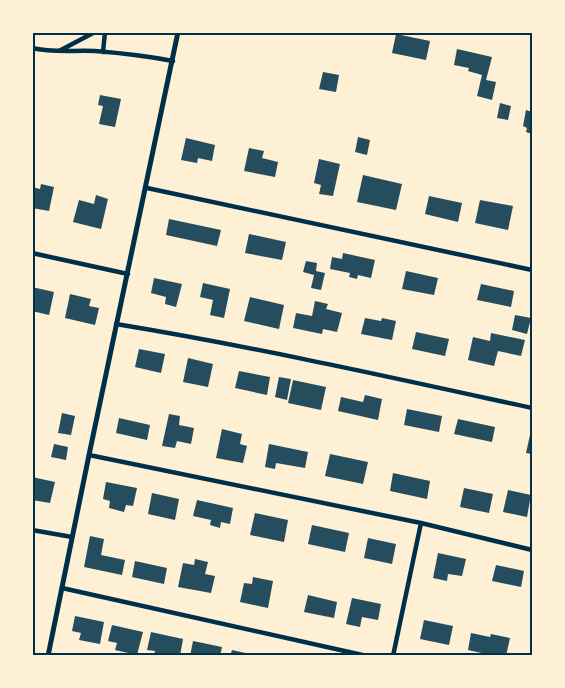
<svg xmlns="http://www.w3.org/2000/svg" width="565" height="688" viewBox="0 0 565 688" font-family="'Archivo Narrow',sans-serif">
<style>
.building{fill:#264d5e}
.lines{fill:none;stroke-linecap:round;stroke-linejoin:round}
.minor{stroke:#003049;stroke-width:4.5}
.tertiary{stroke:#003049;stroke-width:5}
.neatline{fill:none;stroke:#003049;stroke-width:2}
</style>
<rect width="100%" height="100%" fill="#fdf0d5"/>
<path class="building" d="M396 34 430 41 426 60 392 53Z
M457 49 492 57 486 80 496 82 492 100 477 96 482 75 468 71 469 68 454 65Z
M323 72 339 75 336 92 319 89Z
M100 95 121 99 115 127 99 124 103 106 98 105Z
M500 103 511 106 508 120 497 118Z
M526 110 532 112V134L526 132 527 128 523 126Z
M358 137 370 140 367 155 355 152Z
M186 138 215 145 212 161 198 158 197 163 181 160Z
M249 148 264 151 262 158 278 162 275 177 244 171Z
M319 159 340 164 333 196 319 194 321 185 314 183Z
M363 175 402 184 396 210 357 202Z
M41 184 54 187 49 211 32 208V187L40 189Z
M96 195 108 199 101 229 73 222 79 200 94 204Z
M429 196 462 203 458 222 425 214Z
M480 200 513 206 508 230 475 223Z
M169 219 221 230 217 246 166 235Z
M249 234 286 242 282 260 245 253Z
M343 253 375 260 371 278 358 275 357 279 349 277 350 273 330 269 332 257 342 259Z
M306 261 317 263 316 271 325 273 321 290 311 288 314 275 303 272Z
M406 271 438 278 434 295 402 289Z
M154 278 182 284 176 307 165 304 166 297 151 293Z
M203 283 230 289 224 318 210 315 213 300 200 297Z
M481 284 514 291 511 307 477 300Z
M32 287 54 292 49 315 32 311Z
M70 294 91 299 89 306 99 308 95 325 65 318Z
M250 297 284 305 279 329 244 321Z
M315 301 328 304 326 309 342 313 337 332 323 329 322 334 293 328 296 313 312 316Z
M515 315 531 318 527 334 512 330Z
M365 318 381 321 382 318 396 321 392 340 361 334Z
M416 332 449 339 445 356 412 349Z
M491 333 525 340 521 356 498 351 494 366 468 360 473 337 490 341Z
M139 349 165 354 161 373 135 367Z
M188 358 213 364 208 387 183 382Z
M239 371 270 377 267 395 235 388Z
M279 377 291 379 287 400 275 397Z
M293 380 326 387 321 410 288 403Z
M365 395 382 399 378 420 338 411 341 397 363 402Z
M407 409 442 416 439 432 404 425Z
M62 413 75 416 71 435 58 433Z
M169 414 180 416 179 425 194 428 191 444 177 441 175 448 162 446Z
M119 418 150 425 147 440 116 433Z
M458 419 495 427 492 442 454 434Z
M222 429 242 434 240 444 247 446 243 463 216 458Z
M530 435H532V454L526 453Z
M54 444 68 447 66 460 51 457Z
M269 444 308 452 305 468 276 463 275 469 265 467Z
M330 454 368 462 363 484 325 476Z
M393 473 430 481 427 499 390 491Z
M32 477 55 482 50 503 32 500Z
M106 482 137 488 133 506 126 505 124 512 109 508 110 501 103 499Z
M464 488 493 494 489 513 460 507Z
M508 490 531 495 527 517 503 512Z
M152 493 179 499 175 520 148 514Z
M197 500 233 508 230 524 221 522 220 528 210 525 211 520 193 516Z
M255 513 288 520 284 542 250 535Z
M312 525 349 533 345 552 308 544Z
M90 536 104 539 101 555 125 560 122 575 84 567Z
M368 538 396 544 392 564 364 558Z
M438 553 466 559 462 576 448 574 447 581 433 578Z
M195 559 208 562 205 574 215 576 211 593 178 587 183 563 194 565Z
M135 561 167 568 164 584 132 577Z
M496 565 524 571 521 587 492 581Z
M253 577 273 581 268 608 240 602 244 583 252 584Z
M308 595 337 602 334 618 304 612Z
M352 598 381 604 378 620 362 617 360 627 346 624Z
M75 616 104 622 100 644 79 640 81 633 72 631Z
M424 620 453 626 449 645 420 639Z
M112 625 143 632 137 655 115 650 117 643 108 641Z
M151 632 183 639 180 656 171 654V656H154L155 651 147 650Z
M471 633 490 637 491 634 510 638 506 656H495L468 650Z
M193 641 222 647 220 656H190Z
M232 650 254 655V656H230Z"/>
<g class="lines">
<path class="minor" d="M32 48C53 53 74 50 95 51 121 53 147 56 173 61
M59 51 95 32
M103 52 105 32
M147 188 532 270
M32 253 128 274
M116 324C256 347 394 378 532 408
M89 455 421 523 532 550
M32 530 72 537
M62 588 367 656
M393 656 421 523"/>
<path class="tertiary" d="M48 656 89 455 178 32"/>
</g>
<rect width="565" height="688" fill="none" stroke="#fdf0d5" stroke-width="68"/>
<rect x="34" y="34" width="497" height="620" class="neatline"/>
</svg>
